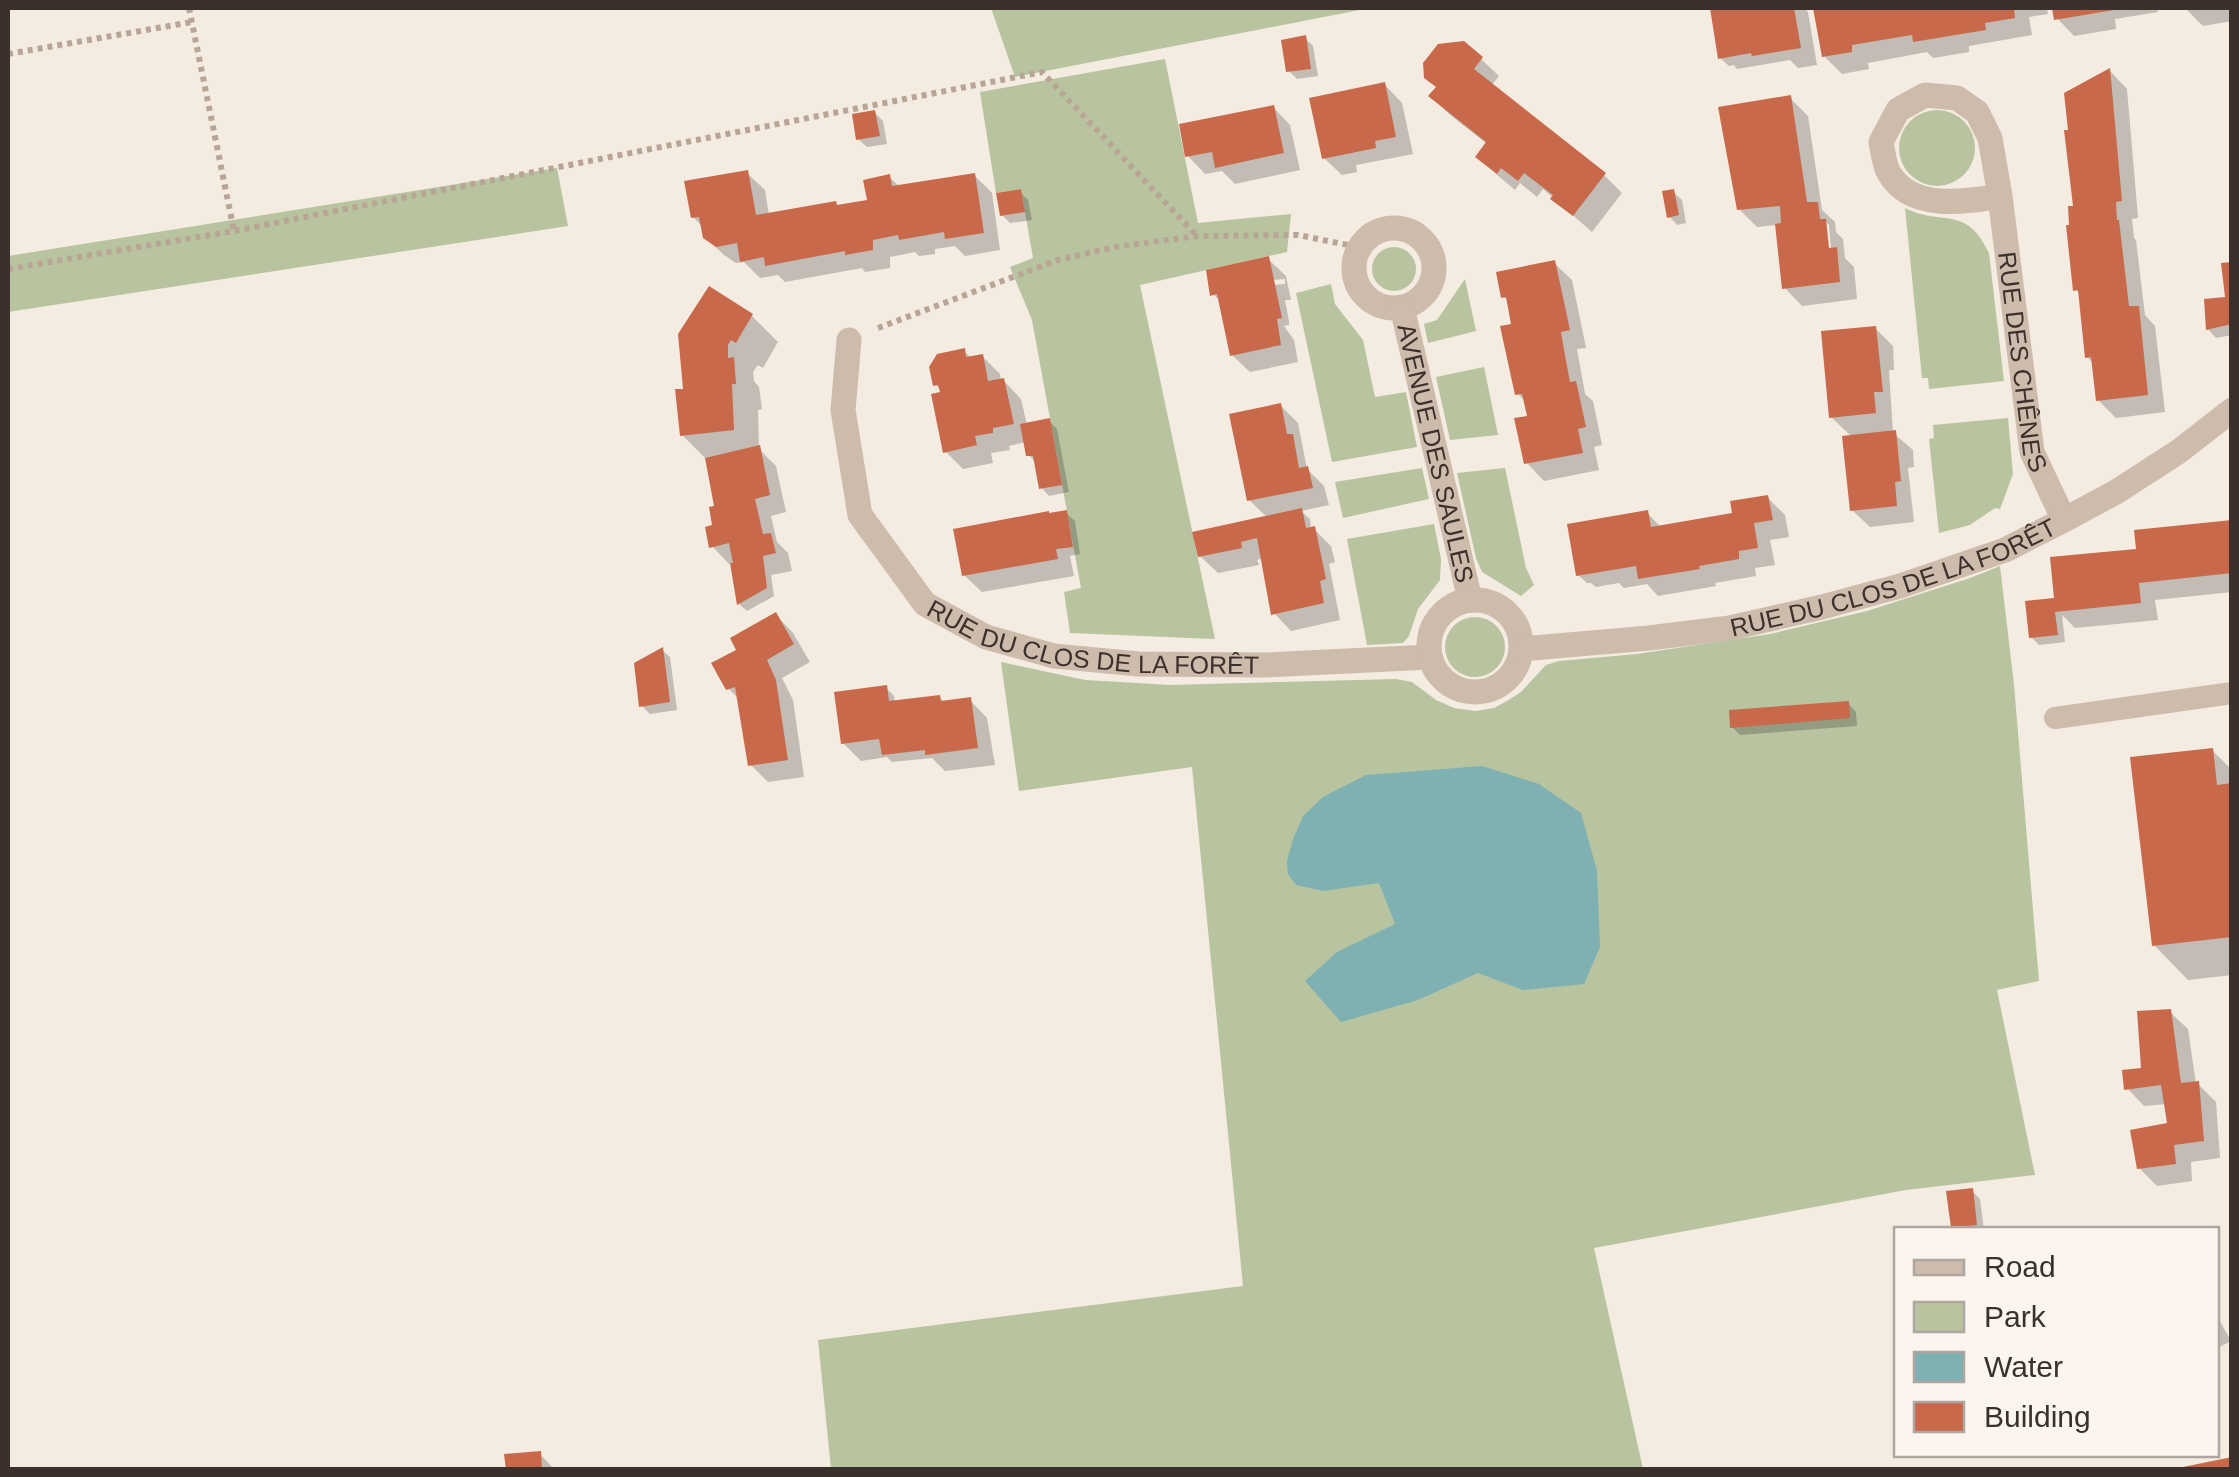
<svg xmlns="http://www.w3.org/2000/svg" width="2239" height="1477" viewBox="0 0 2239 1477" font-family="Arial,sans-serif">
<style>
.green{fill:#b8c4a0}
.water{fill:#7fb0b2}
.shadow{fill:#0003;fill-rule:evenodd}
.building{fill:#c8694b}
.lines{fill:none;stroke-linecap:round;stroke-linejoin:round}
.path{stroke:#b9a596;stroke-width:6;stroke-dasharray:5 5;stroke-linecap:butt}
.service{stroke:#cdbbac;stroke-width:22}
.minor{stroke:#cdbbac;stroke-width:25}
.labels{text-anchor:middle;stroke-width:8;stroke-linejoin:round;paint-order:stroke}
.street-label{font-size:25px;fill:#3b302b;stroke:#fbf5ee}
</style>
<rect width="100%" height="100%" fill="#f4ebe1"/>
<path class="green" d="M991 8H1370L1015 77Z
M1165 59 1198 223 1291 214 1287 252 1140 285 1215 639 1070 633 1064 592 1081 588 1032 320 1010 267 1033 258 1021 189 996 193 980 92Z
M1899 148a38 38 0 1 1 76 0a38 38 0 1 1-76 0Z
M557 168 568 226 8 312V256Z
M1905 208C1943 227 1966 204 1989 253L2004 381 1929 389 1928 378H1922Z
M1372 269a22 22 0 1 1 44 0a22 22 0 1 1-44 0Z
M1465 279 1476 331 1428 343 1424 324 1437 320Z
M1331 284 1335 304 1363 340 1375 397 1406 392 1417 447 1332 462 1296 293Z
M1484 367 1498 435 1450 440 1436 377Z
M2008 418 2013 474 2000 509 1995 508 1970 525 1939 533 1929 439 1934 438 1933 425Z
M1422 468 1429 499 1343 518 1335 482Z
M1505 468 1526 568 1534 585 1521 596 1482 572 1476 558 1457 473Z
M1434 524 1441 559 1440 580 1418 609 1409 636 1403 643 1367 645 1347 539Z
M2000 566 2014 685 2039 981 1997 990 2035 1175 1906 1190 1594 1248 1643 1469H831L818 1340 1243 1286 1192 767 1019 791 1001 662 1085 680 1171 685 1396 679 1412 682 1436 700 1454 708 1476 711 1494 708 1507 701 1521 692 1546 665 1559 661 1637 654 1770 634 1867 611 1970 578Z
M1445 647a30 30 0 1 1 60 0a30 30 0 1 1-60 0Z"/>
<path class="water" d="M1482 766 1539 784 1581 813 1597 871 1600 947 1584 984 1523 990 1478 973 1418 1000 1341 1022 1305 981 1337 952 1395 924 1379 883 1323 891 1296 885 1288 874 1287 861 1293 839 1303 816 1323 797 1366 775Z"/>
<path class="shadow" d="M1712 8H1804L1808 12 1817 65 1798 68 1790 60 1737 69 1734 65 1729 66 1720 58Z
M1816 8H2047L2048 14 2029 17 2032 35 1969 46V52L1933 58 1927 52 1868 63 1869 69 1842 74 1824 56Z
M2054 8H2157L2158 12 2115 19 2116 29 2074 36 2057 18Z
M2185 8H2232V21L2203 26Z
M1305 38 1313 46 1318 76 1297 79 1289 71Z
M1481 59 1499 76 1491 86 1604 175 1622 193 1592 232 1543 189 1537 197 1520 183 1515 190 1496 174 1478 156 1487 144 1449 114 1431 96Z
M2110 71 2127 89 2138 218 2132 219 2134 238 2136 240 2145 315 2155 326 2165 412 2116 418 2098 400 2095 365 2087 357 2082 296 2075 289 2076 208Z
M1385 85 1402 103 1413 154 1356 165 1357 172 1342 175 1324 158Z
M1790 98 1808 116 1822 210 1835 222 1836 232 1843 239 1845 258 1854 267 1857 299 1802 306 1785 288 1777 225 1757 227 1739 209ZM1823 219 1829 225 1832 260 1828 261Z
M1273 107 1290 125 1300 170 1235 184 1222 171 1205 174 1188 156Z
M875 113 883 121 887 144 867 147 858 139Z
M747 173 765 190 769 215 869 202 889 177 900 187 974 175 992 193 1000 250 965 256 955 246 935 249V254L919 256 915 252 890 257V268L865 272 862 268 785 282 778 275 760 278 744 262 736 263 724 255 705 237 703 227 693 217Z
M1020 192 1028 200 1032 220 1010 223 1002 215Z
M1673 192 1682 200 1686 223 1677 225 1669 216Z
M1268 259 1286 276 1291 300H1285L1289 321V325L1284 326 1294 340 1298 362 1250 372 1232 355 1222 303 1213 294ZM1285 279V284L1272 285 1259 281Z
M1554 263 1572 280 1586 348 1577 349 1585 394 1593 401 1602 445 1594 447 1599 470 1544 481 1527 463 1530 418 1527 403 1518 394 1514 326 1509 302 1503 296Z
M2232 264V335L2216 338 2208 329 2228 299Z
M752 316 778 342 763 368 758 365 753 372 754 381 759 387 762 409 758 410 759 449 776 466 786 512 771 516 777 542 788 553 792 571 771 575 774 596 747 611 739 604 732 563 729 564 712 546 717 508 708 461 682 435 686 391Z
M1875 328 1893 346 1894 370H1889L1893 433 1913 450 1914 467 1908 468 1914 522 1870 527 1852 510V437L1831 417Z
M964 351 971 358 982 356 1000 374 1001 381H1004L1021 399 1027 425 1049 421 1057 429 1069 492 1049 496 1041 487 1036 463 1029 455 1026 442 1009 446 1010 450 991 453 993 463 963 469 945 451V394L935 384Z
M1280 405 1298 423 1307 469 1324 486 1329 505 1301 511 1310 519 1311 529H1314L1331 546 1335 562 1329 564 1340 620 1291 631 1274 613 1263 558 1257 560 1259 565 1218 573 1200 556 1268 518 1249 500Z
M1767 497 1785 515 1789 537 1770 540 1775 565 1755 568 1756 576 1715 583 1716 586 1658 596 1647 584 1624 588 1619 583 1596 587 1591 583H1587L1578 575 1647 513 1662 528 1734 515Z
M1066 513 1075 521 1080 554 1070 556 1074 576 982 592 964 575Z
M2232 523V592L2155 600 2158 620 2075 628 2062 615 2065 642 2039 645 2031 637 2057 601 2138 551Z
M776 615 793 633 810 662 782 678 793 700 804 777 768 782 750 764 740 700 728 688 739 651Z
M662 650 670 657 677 710 650 714 641 705Z
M886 688 894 696 895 703 940 698 945 703 970 700 987 718 995 765 945 771 932 758 892 762 887 757 861 761 843 743Z
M1848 703 1856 712 1857 726 1740 735 1732 727Z
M2212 750 2232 770V975L2188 980 2154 945Z
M2170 1012 2188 1029 2196 1084H2198L2216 1102 2220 1158 2191 1162 2192 1181 2157 1186 2139 1168 2170 1125 2167 1104 2144 1106 2127 1088 2143 1070Z
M1972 1191 1980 1199 1984 1230H1956L1954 1227Z
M2216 1314 2231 1341 2216 1349Z
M540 1454 555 1470H508Z"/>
<path class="building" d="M1710 8H1794L1801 48 1752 56 1751 53 1718 59Z
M1813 8H2014L2015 18 1985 23 1986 30 1913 42 1912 35 1852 45V52L1822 57Z
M2052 8H2114V10L2054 20Z
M1306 35 1311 69 1286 72 1281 40Z
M1464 41 1483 57 1474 69 1606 173 1573 216 1550 199 1553 195 1524 173 1518 181 1501 168 1497 174 1475 157 1486 142 1428 96 1436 87 1424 78 1423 63 1438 44Z
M2110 68 2122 201 2116 202 2117 220H2119L2129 306H2139L2148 395 2096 401 2091 357 2085 358 2078 290 2073 291 2066 225H2069L2068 206H2073L2064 130H2068L2064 93Z
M1385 82 1396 137 1375 141 1376 148 1322 159 1309 98Z
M1791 95 1807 202H1818L1820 219H1826L1829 248 1837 247 1840 282 1782 289 1775 224 1781 223 1780 206 1737 210 1718 107Z
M1274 105 1284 153 1215 168 1212 152 1185 157 1179 124Z
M875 110 880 136 856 140 852 114Z
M748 170 756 215 836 201 837 205 867 200 863 180 890 174 892 186 975 173 984 233 945 239 944 232 899 240 898 235 873 240V250L845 255V251L765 266 764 257 740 262 737 243 716 247 703 238 699 217 691 218 684 181Z
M1021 189 1025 212 1000 216 996 193Z
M1674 189 1679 215 1667 218 1662 191Z
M1269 256 1282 318 1277 319 1281 345 1230 356 1217 294 1210 296 1206 270Z
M1555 260 1570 330 1561 332 1564 350 1570 382 1576 381 1586 427 1578 429 1583 453 1524 464 1514 418 1527 416 1522 394 1515 395 1500 326 1511 324 1506 297 1501 298 1496 272Z
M2232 262V324L2206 330 2204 299 2225 297 2221 263Z
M709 286 753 314 736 343 731 340 728 345V358L734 357 736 384H732L734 430 680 436 675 389H683L678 334Z
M1876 326 1883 392H1874L1876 413 1829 418 1821 331Z
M965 348 966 357 983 354 988 381 1004 378 1014 424 993 428V433L975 436 977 445 943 453 931 394 940 392 938 385 933 386 929 367 937 354Z
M1281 403 1287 434H1293L1299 468 1308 466 1313 488 1247 501 1229 414Z
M1050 418 1062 485 1039 489 1033 456H1026L1020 424Z
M1896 430 1901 481 1895 482 1897 506 1850 511 1842 436Z
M760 445 770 495 755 499 763 534 771 533 776 553 763 556 767 588 737 605 730 563H733L729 543 709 548 705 527 712 525 709 507 714 506 705 458Z
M1768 495 1773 520 1754 523 1758 548 1739 551V559L1699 566 1700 569 1638 579 1636 566 1576 576 1567 524 1648 510 1651 527 1732 513 1730 501Z
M1302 508 1306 528 1315 526 1326 579 1320 581 1324 603 1271 615 1257 538 1241 542 1242 548 1198 557 1192 532Z
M1067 510 1073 547 1056 549 1058 559 962 576 953 529 1049 511V513Z
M2232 520V573L2139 583 2141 603 2055 612 2058 635 2029 638 2025 601 2054 598 2050 557 2136 549 2134 530Z
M776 612 794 644 767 660 776 680 788 760 748 766 735 687 726 690 711 663 736 650 730 638Z
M663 647 670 702 639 707 634 663Z
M887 685 889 701 940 695 941 701 971 697 978 748 925 755V750L882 755 879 739 841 744 834 692Z
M1849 701 1850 718 1730 728 1729 710Z
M2213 748 2217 785 2232 783V937L2152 946 2130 757Z
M2171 1009 2181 1083 2199 1081 2204 1141 2174 1145 2176 1164 2137 1169 2130 1130 2167 1123 2161 1085 2124 1090 2122 1070 2141 1068 2137 1011Z
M1973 1188 1977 1225 1951 1228 1946 1191Z
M541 1451 542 1470H506L504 1454Z
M2232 1457V1470H2178V1468Z"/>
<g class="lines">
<path class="path" d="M189 8 234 231
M8 54 192 22
M8 269 234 231 1042 72 1197 236
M878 328 1058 260 1115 247 1197 236 1298 235 1358 247"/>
<path class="service" d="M2055 718 2232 693"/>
<g class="minor">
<path id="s1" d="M2000 196C1964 202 1911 211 1889 173 1884 165 1883 151 1881 142L1898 110 1925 95 1957 98 1977 112 1990 138 2000 196 2032 452 2064 520"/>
<circle cx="1394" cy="268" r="40"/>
<path id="s2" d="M1402 307 1470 600"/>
<path id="s3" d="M849 340 843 410 860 515 925 604 986 637 1054 656 1138 664 1267 665 1430 657"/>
<circle cx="1475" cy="646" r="46"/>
<path id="s4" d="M1522 649 1649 638 1730 628 1822 607 1900 586 2005 550 2064 520 2116 492 2178 452 2232 410"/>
</g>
</g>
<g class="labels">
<g class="street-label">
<text dy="9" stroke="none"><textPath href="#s1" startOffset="532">RUE DES CHÊNES</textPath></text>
<text dy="9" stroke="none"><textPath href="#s2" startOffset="150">AVENUE DES SAULES</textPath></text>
<text dy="9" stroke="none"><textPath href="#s4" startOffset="380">RUE DU CLOS DE LA FORÊT</textPath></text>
<text dy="9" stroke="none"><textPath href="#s3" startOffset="462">RUE DU CLOS DE LA FORÊT</textPath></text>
</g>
</g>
<rect width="2239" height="1477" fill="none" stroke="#3b302b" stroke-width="20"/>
<rect x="1894" y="1227" width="325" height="230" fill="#fbf5ee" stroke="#aea6a0" stroke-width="2.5"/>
<rect x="1914" y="1260" width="50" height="15" fill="#cdbbac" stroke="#aea6a0" stroke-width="2.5"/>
<text x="1984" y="1277" font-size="30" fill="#3b302b">Road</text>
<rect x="1914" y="1302" width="50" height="30" fill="#b8c4a0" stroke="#aea6a0" stroke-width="2.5"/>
<text x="1984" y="1327" font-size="30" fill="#3b302b">Park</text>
<rect x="1914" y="1352" width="50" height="30" fill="#7fb0b2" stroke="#aea6a0" stroke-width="2.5"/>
<text x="1984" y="1377" font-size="30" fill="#3b302b">Water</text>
<rect x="1914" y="1402" width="50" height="30" fill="#c8694b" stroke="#aea6a0" stroke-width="2.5"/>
<text x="1984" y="1427" font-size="30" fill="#3b302b">Building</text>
</svg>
